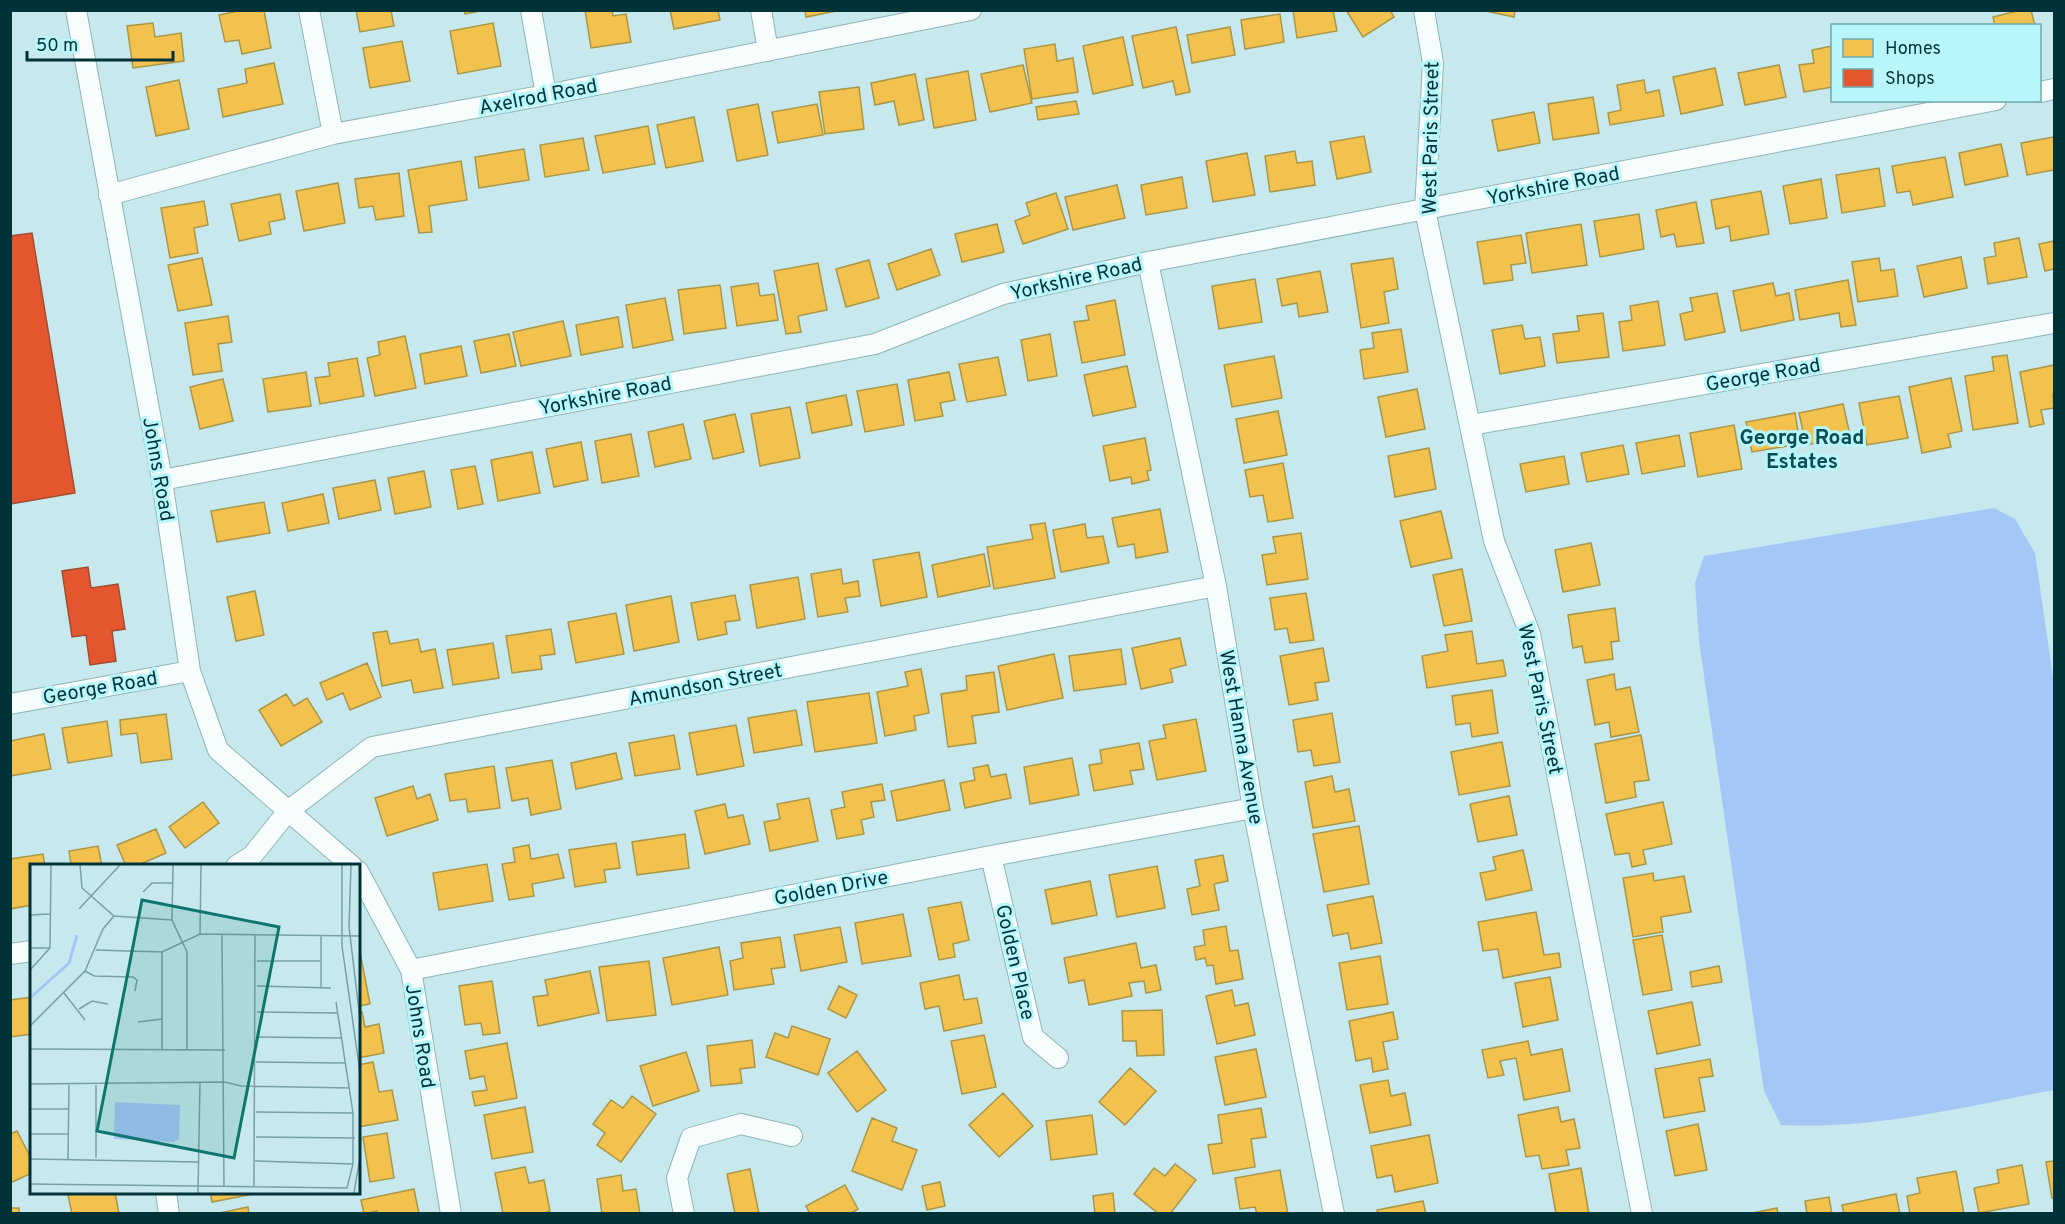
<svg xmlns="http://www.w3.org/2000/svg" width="2065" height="1224" viewBox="0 0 2065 1224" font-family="Overpass,sans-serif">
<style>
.water{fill:#a5c7f7}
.homes{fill:#f2c14e;stroke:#a99647;stroke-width:1.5}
.shops{fill:#e4572e;stroke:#a04c31;stroke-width:1.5}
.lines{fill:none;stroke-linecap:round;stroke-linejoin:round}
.minor-casing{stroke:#8eb4b8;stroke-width:22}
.minor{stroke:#f7fcfc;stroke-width:20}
.labels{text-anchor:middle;stroke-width:6;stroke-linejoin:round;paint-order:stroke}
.street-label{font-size:20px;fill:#003338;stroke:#b8f6fc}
.neighbourhood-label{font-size:21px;font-weight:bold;fill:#0a4d53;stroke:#b8f6fc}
.inset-river{fill:none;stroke:#a5c7f7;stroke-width:3}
.inset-road{fill:none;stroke:#77a0a5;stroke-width:1.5}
.view{fill:#0f766e;fill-opacity:0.15;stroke:#0f766e;stroke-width:3}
.inset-edge{fill:none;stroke:#003338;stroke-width:3}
</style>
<rect width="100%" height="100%" fill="#c7e9ed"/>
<path class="water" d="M1994 508 2015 519 2035 553 2054 684V1090C1964 1107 1873 1130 1781 1125L1764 1091 1699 641 1695 583 1704 556Z"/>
<path class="homes" d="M242 10H264L271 48 242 54 239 40 225 42 219 15Z
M356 10H391L394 26 360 32Z
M464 10H486L465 14Z
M585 10H612L613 16 626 14 631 42 591 48Z
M670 10H718L720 20 674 29Z
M805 10H837V11L806 17Z
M1293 10H1333L1337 31 1297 38Z
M1346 10H1390L1394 17 1363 37Z
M1481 10H1515L1514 17Z
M2021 10H2031L2035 26H1995L1993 17Z
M1280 14 1284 42 1245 49 1241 20Z
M153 23 155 37 181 33 184 61 133 68 127 26Z
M493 23 501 66 458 74 450 31Z
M1176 27 1190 92 1176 95 1173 81 1143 88 1132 36Z
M1230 27 1235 55 1192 63 1187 35Z
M1123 37 1133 85 1093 94 1083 46Z
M402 41 410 81 370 88 363 48Z
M1055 44 1057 61 1073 58 1078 92 1032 99 1024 49Z
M1832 46V87L1804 92 1799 65 1814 63 1812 50Z
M274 63 283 104 223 117 218 89 247 83 245 69Z
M1023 65 1032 103 990 112 981 74Z
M1779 65 1786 97 1745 105 1738 73Z
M1715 68 1723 105 1681 114 1673 77Z
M968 71 976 120 934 128 926 79Z
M915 74 924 120 899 125 894 101 875 105 871 83Z
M179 80 189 129 156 136 146 87Z
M1644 80 1646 93 1659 90 1664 116 1610 125 1608 113 1621 110 1617 85Z
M859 87 864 129 825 134 819 92Z
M1593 97 1599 133 1553 140 1548 104Z
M1076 101 1079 114 1038 120 1036 107Z
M758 104 768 155 737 161 727 110Z
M817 104 823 135 778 143 772 112Z
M1534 112 1540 143 1498 151 1492 120Z
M694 117 703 161 666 168 657 125Z
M648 126 655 164 603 173 595 136Z
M1364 136 1371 172 1337 179 1330 142Z
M2054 137V170L2027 175 2021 143Z
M583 138 589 170 545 177 540 145Z
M2001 144 2008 176 1965 185 1959 153Z
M524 149 529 180 479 188 475 157Z
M1295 151 1297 163 1312 161 1315 185 1270 192 1265 156Z
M1247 153 1255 195 1213 202 1206 161Z
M1945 157 1953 197 1913 205 1910 191 1897 193 1892 166Z
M461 161 467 200 429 206 432 232 419 233 408 170Z
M1879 168 1885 206 1842 213 1836 175Z
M399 173 404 216 376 220 373 206 359 208 355 179Z
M1182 177 1187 208 1146 215 1141 185Z
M1821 179 1827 218 1790 224 1783 186Z
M338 183 345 223 304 231 296 191Z
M1117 185 1125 218 1073 230 1065 197Z
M1761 191 1769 234 1731 241 1729 226 1716 229 1711 200Z
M1056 193 1068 229 1023 244 1015 221 1030 215 1026 203Z
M280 194 285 219 269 222 271 234 239 241 231 204Z
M204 201 208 225 194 228 198 253 170 258 161 208Z
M1696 202 1704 243 1677 247 1674 234 1661 237 1656 210Z
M1639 214 1644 249 1600 257 1594 221Z
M997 224 1004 252 962 262 955 234Z
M1581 224 1587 265 1532 273 1526 233Z
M1521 235 1526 263 1511 265 1513 280 1484 284 1477 242Z
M2019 238 2027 277 1988 284 1984 258 1996 256 1994 243Z
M2054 241V269L2045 271 2039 244Z
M931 249 940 275 897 290 888 264Z
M1961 257 1967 288 1924 297 1917 266Z
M202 258 212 305 178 311 168 265Z
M1393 258 1398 289 1384 292 1389 323 1361 328 1351 264Z
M1879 258 1881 271 1894 269 1898 296 1858 302 1852 262Z
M869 260 879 298 846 307 836 269Z
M818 263 827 310 798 316 801 332 786 334 774 271Z
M1320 271 1328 312 1299 317 1297 303 1282 306 1277 279Z
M1255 279 1262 322 1219 329 1212 286Z
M1848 280 1856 325 1841 327 1839 313 1800 320 1795 290Z
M758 283 760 296 774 294 778 320 737 326 731 287Z
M1773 283 1776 296 1789 293 1794 320 1741 331 1733 291Z
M720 285 726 328 684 334 678 290Z
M1717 293 1725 332 1685 340 1680 314 1693 311 1690 298Z
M665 298 673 340 633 348 626 305Z
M1115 300 1125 355 1082 363 1074 322 1089 320 1086 306Z
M1658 301 1665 345 1623 351 1619 322 1632 320 1630 306Z
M1603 313 1609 357 1557 363 1553 334 1579 331 1577 316Z
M228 316 232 342 218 344 222 371 193 375 185 323Z
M618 317 623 347 581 355 576 325Z
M563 321 571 356 521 366 513 332Z
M1522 325 1525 339 1540 337 1545 366 1500 374 1492 330Z
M1401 329 1408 372 1364 379 1360 350 1374 348 1372 333Z
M509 334 516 366 481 373 474 341Z
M1050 334 1057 376 1028 381 1021 340Z
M405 336 416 388 375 396 367 358 380 355 378 342Z
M461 346 467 376 425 384 420 354Z
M2007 355 2018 423 1973 430 1965 376 1994 371 1992 357Z
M1274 356 1282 398 1232 407 1224 365Z
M998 357 1006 395 967 402 959 364Z
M357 358 364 396 320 404 315 378 330 376 328 363Z
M2054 365V394H2053L2054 408 2041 410 2044 424 2030 427 2020 372Z
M1127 366 1136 407 1093 416 1084 375Z
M306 372 311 406 268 412 263 379Z
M949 372 955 400 940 403 943 416 915 421 908 380Z
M1951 378 1962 431 1948 434 1951 447 1922 453 1909 387Z
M223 379 233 421 200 429 190 387Z
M897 384 904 425 865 432 857 391Z
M1417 389 1425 429 1386 437 1378 397Z
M846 395 852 425 812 433 806 403Z
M1899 396 1908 438 1867 445 1859 403Z
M1843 404 1850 435 1806 445 1799 413Z
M790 407 800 458 760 466 751 414Z
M1278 411 1287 455 1244 463 1236 419Z
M1795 413 1800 444 1752 452 1746 422Z
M735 414 744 452 713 459 704 421Z
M683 424 691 459 655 467 648 432Z
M1734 425 1742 469 1698 477 1690 433Z
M631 434 639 476 602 483 595 441Z
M1679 435 1685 466 1642 474 1636 443Z
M1145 438 1151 470 1147 471 1149 480 1132 484 1131 477 1110 481 1103 446Z
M581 442 588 480 554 487 546 449Z
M1623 445 1629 474 1587 482 1581 453Z
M1429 448 1436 489 1395 497 1388 456Z
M532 452 540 493 498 501 491 460Z
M1564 456 1569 484 1526 492 1520 464Z
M1283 463 1293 518 1268 522 1263 495 1250 497 1245 470Z
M475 466 483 504 458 509 451 470Z
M424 471 431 507 395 514 388 478Z
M375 480 381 510 339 519 333 488Z
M323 494 329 523 288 531 282 503Z
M264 502 270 533 217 542 211 511Z
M1160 509 1168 552 1136 558 1134 544 1118 547 1112 518Z
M1441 511 1452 558 1411 567 1400 521Z
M1045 523 1055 578 994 589 987 547 1033 539 1030 525Z
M1085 524 1087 538 1103 536 1109 563 1061 572 1053 530Z
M1301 533 1308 579 1267 585 1262 555 1276 553 1273 537Z
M1591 543 1600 585 1563 592 1555 550Z
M919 552 927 597 881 606 873 560Z
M984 554 990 586 938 597 932 565Z
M841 569 843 584 858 581 860 596 845 598 848 612 818 617 811 574Z
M1462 569 1472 621 1444 626 1433 575Z
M798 577 805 619 757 628 750 585Z
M255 591 264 635 236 641 227 597Z
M1306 593 1314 640 1290 643 1287 628 1275 630 1270 598Z
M735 595 740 620 725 622 727 634 698 640 691 603Z
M671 596 679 642 634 651 626 605Z
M1615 608 1619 641 1611 642 1613 659 1585 663 1582 646 1573 648 1568 615Z
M616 613 624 654 576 663 568 622Z
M551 629 555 654 540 656 542 669 512 673 506 636Z
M387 631 390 644 418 639 421 652 435 649 443 688 414 693 411 680 382 686 373 633Z
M1472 631 1477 664 1503 660 1506 676 1427 688 1422 656 1448 651 1445 635Z
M1180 638 1186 665 1170 669 1173 682 1141 689 1132 648Z
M493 643 499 678 453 685 447 650Z
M1323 648 1329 681 1315 683 1318 700 1289 705 1280 656Z
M1121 649 1126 684 1074 691 1069 656Z
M1054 654 1063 698 1007 710 998 666Z
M367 663 381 697 350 710 343 693 327 700 320 683Z
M921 669 929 713 914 716 916 730 885 736 877 692 908 686 905 672Z
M994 672 999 712 972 716 976 743 948 747 941 694 967 690 966 676Z
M1614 674 1616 690 1630 687 1639 732 1611 737 1609 722 1595 725 1587 680Z
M1492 690 1498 733 1472 737 1470 723 1456 725 1452 696Z
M869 693 877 743 815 752 807 702Z
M286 694 294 706 307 698 322 722 281 746 259 710Z
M796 710 802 745 754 753 748 718Z
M1332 713 1340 762 1314 766 1311 750 1298 752 1293 720Z
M166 714 172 759 141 763 137 733 121 735 120 720Z
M1196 719 1206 771 1157 780 1149 741 1166 738 1163 725Z
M107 721 112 756 68 763 62 728Z
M736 725 744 766 697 775 689 733Z
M44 734 51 769 10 776V741Z
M674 735 680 769 635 776 629 743Z
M1641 735 1649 780 1634 782 1636 797 1606 803 1595 744Z
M1502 742 1510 786 1459 795 1451 752Z
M1139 743 1144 769 1130 771 1133 784 1094 791 1089 765 1102 763 1100 750Z
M616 753 622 779 576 789 571 763Z
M1072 758 1079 795 1030 804 1024 767Z
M552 760 561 809 531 815 528 798 512 801 506 768Z
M988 765 991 777 1006 774 1011 798 965 808 960 783 975 780 973 768Z
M494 766 500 808 468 812 466 799 450 801 445 774Z
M1332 776 1335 792 1349 789 1355 821 1313 828 1305 782Z
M944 780 950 810 897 821 891 791Z
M882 784 885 800 871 802 874 817 861 820 864 834 837 839 831 810 845 807 842 792Z
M413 786 417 799 430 794 438 820 387 836 375 798Z
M1509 796 1517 835 1478 842 1470 804Z
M809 798 818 841 770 851 764 822 780 819 777 804Z
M203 802 219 823 185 848 169 827Z
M1663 802 1672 844 1643 850 1646 864 1632 867 1629 853 1615 855 1606 814Z
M725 804 728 818 743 815 750 844 705 854 695 811Z
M1359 826 1369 884 1324 892 1313 834Z
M156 829 166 853 136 866H126L117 845Z
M685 834 689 868 637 875 632 842Z
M616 843 620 868 604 870 606 882 575 887 569 850Z
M529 845 531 859 558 854 564 878 532 884 534 896 509 900 502 864 515 862 513 848Z
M98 846 102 866H65L71 864 69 851Z
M1523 850 1532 890 1486 900 1480 873 1496 870 1493 857Z
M43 854 45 866H32V905L10 909V859Z
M1223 855 1228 881 1214 884 1219 910 1192 915 1187 889 1200 886 1195 860Z
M487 864 493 901 439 910 433 873Z
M1157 866 1165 908 1117 917 1109 875Z
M1653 873 1654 881 1684 876 1691 912 1661 917 1663 932 1633 937 1623 878Z
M1090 881 1097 915 1052 924 1045 890Z
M1373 896 1382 943 1351 949 1348 933 1333 936 1327 905Z
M961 902 969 940 953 944 955 957 939 960 928 908Z
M1536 912 1544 955 1559 953 1561 967 1503 978 1498 949 1483 951 1478 922Z
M903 914 911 956 862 964 855 923Z
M1226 926 1230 951 1238 950 1243 979 1216 984 1213 965 1207 966 1205 958 1196 960 1194 947 1205 945 1203 930Z
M840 927 847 962 801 971 794 935Z
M1662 935 1672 990 1643 995 1633 940Z
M780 937 785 967 771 969 774 984 734 990 730 961 743 958 741 943Z
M358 942 370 1004 358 1006Z
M1136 943 1141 968 1156 965 1161 990 1146 993 1144 981 1129 983 1132 996 1089 1005 1084 980 1069 983 1064 958Z
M719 947 728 995 672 1005 663 958Z
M1380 956 1388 1004 1347 1010 1339 963Z
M649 961 656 1015 607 1021 599 967Z
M1719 966 1722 982 1692 987 1690 972Z
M590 971 599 1013 538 1026 533 997 548 995 545 980Z
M959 975 964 1000 977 998 982 1023 944 1031 939 1006 925 1009 920 983Z
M1550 977 1558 1020 1523 1027 1515 983Z
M492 981 500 1033 483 1035 481 1023 465 1025 459 986Z
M839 986 857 995 846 1018 828 1009Z
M1232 990 1235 1006 1248 1003 1255 1035 1217 1044 1206 996Z
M32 997V1034L10 1037V1000Z
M1692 1002 1700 1045 1657 1054 1648 1011Z
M1162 1010 1164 1055 1137 1056 1136 1041H1123L1122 1011Z
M362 1012 365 1027 379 1024 384 1053 358 1058V1013Z
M1393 1012 1398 1039 1383 1042 1388 1069 1373 1072 1371 1058 1356 1061 1349 1021Z
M792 1026 830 1039 818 1075 766 1057 775 1033 788 1038Z
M984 1035 996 1087 962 1094 951 1041Z
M752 1040 755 1067 740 1069 742 1083 711 1086 707 1046Z
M1528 1041 1531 1055 1562 1049 1570 1091 1524 1100 1516 1058 1500 1061 1504 1075 1488 1078 1482 1050Z
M507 1043 517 1098 475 1106 472 1092 487 1090 484 1076 470 1079 465 1051Z
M1256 1049 1266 1097 1225 1105 1215 1057Z
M857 1051 886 1090 857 1112 828 1073Z
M686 1052 699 1091 653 1106 640 1066Z
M1710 1059 1713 1076 1699 1078 1705 1111 1664 1118 1655 1069Z
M373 1062 379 1092 392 1090 398 1120 358 1127V1065Z
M1130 1068 1156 1091 1125 1125 1099 1102Z
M1388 1080 1391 1096 1405 1093 1411 1125 1370 1133 1360 1085Z
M1003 1093 1033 1126 999 1157 969 1125Z
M632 1096 656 1114 621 1162 597 1145 605 1133 593 1124 611 1100 623 1108Z
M525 1107 533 1152 492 1159 484 1115Z
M1558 1107 1561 1122 1574 1119 1580 1148 1566 1150 1569 1165 1542 1169 1539 1155 1526 1157 1518 1115Z
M1261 1108 1266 1137 1251 1139 1255 1167 1213 1174 1208 1145 1222 1143 1218 1115Z
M1092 1115 1097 1154 1051 1160 1046 1121Z
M872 1118 897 1128 892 1141 917 1150 902 1190 852 1171Z
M1698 1124 1707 1170 1675 1176 1666 1131Z
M17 1131 32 1160V1173L10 1183V1134Z
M387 1133 394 1178 370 1182 363 1137Z
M1429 1135 1438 1183 1395 1192 1392 1175 1377 1178 1371 1146Z
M2054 1161V1198H2052L2046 1162Z
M1175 1164 1196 1180 1170 1214H1159L1134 1194 1154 1168 1165 1176Z
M2022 1165 2029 1204 1979 1213 1974 1188 1999 1183 1997 1170Z
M525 1167 529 1183 544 1180 550 1211 541 1214H503L495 1173Z
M1581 1168 1589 1214H1556L1549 1174Z
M750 1169 759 1214H735L727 1174Z
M1280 1170 1288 1214H1257L1255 1207 1240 1209 1235 1178Z
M1956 1171 1964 1214H1910L1907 1196 1920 1193 1917 1178Z
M621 1175 623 1191 636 1189 640 1214H602L597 1179Z
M940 1182 945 1206 927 1210 922 1186Z
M845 1185 858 1209 850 1214H810L806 1206Z
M414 1189 419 1214H378L377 1211 364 1214 361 1200Z
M115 1192 119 1214H72L68 1195 83 1192Z
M210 1192H259V1193L212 1202Z
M1113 1193 1115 1214H1095L1093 1196Z
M1896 1194 1900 1214H1844L1842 1205Z
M1829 1197 1832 1214H1807L1805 1201Z
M1423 1201 1426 1214H1378L1377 1210Z
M248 1207 249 1214H219V1213Z
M10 1208H19V1214H10Z
M1777 1208 1778 1214H1748Z"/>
<path class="shops" d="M32 233 75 493 10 504V236Z
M88 567 91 588 118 584 125 629 112 631 116 661 90 665 86 635 72 637 62 571Z"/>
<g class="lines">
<defs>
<path id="minor" d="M76 10 162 480 190 671 218 750 352 866
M309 10 333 134
M531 10 546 95
M761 10 768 51
M1424 10 1433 63 1425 210 1494 541 1530 634 1642 1214
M2040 92 2054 89
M109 195 333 134 546 95 971 10
M1148 262 1216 586 1253 808 1334 1214
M1471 425 2054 323
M162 480 875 344 1003 294 1148 262 1996 100
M10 704 190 671
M991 856 1033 1037 1058 1058
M236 866 252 856 288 811 372 747 1216 586
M358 871 411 970 451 1214
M10 954 32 951
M411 970 991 856 1253 808
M166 1192 169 1214
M684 1214 677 1178 691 1138 741 1124 792 1136"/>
</defs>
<use href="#minor" class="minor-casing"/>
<use href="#minor" class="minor"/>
</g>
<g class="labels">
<g class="street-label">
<text transform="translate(538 96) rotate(-11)" y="7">Axelrod Road</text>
<text transform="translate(1430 138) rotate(-89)" y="7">West Paris Street</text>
<text transform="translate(1553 185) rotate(-11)" y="7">Yorkshire Road</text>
<text transform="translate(1076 278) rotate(-13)" y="7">Yorkshire Road</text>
<text transform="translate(1763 374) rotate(-10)" y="7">George Road</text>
<text transform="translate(605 395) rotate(-11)" y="7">Yorkshire Road</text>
<text transform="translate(159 469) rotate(80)" y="7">Johns Road</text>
<text transform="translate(705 684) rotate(-11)" y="7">Amundson Street</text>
<text transform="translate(100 687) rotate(-10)" y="7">George Road</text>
<text transform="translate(1541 699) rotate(78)" y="7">West Paris Street</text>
<text transform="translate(1242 737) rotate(80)" y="7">West Hanna Avenue</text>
<text transform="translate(831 887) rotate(-11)" y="7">Golden Drive</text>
<text transform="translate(1016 962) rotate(77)" y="7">Golden Place</text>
<text transform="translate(421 1036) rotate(81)" y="7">Johns Road</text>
</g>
<g class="neighbourhood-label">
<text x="1802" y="444">George Road<tspan x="1802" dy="24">Estates</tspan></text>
</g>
</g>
<g transform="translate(30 864)">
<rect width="330" height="330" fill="#c7e9ed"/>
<path d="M85 238 150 241 149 275 143 278 84 275Z" fill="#a5c7f7"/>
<path class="inset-river" d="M0 134 39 99 47 71"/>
<path class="inset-road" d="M50 1 52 24 84 52 142 56M143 1 142 56 157 88V186M312 1V82L330 208M321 1 319 63 330 155M113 28 122 19H143M49 45 90 1M0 51 20 50M170 70 171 1M192 71 194 323M0 84H19M66 86 132 88 170 70 330 72M227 97H290M0 106 20 84 21 1M55 107 64 112 103 113 107 116 105 127M227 122 301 124M291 123V72M34 129 55 156M49 145 62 137 78 140M227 148 307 149M108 158 132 155M0 162 55 107 73 65 84 52M227 173 311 174M0 185 195 186M132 185V88M226 198 315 199M0 220 195 218 211 222 320 224M0 245H39M226 248 323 249M0 270H38M226 273 325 274M66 294V221M0 295 168 298M38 295 39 221M225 297 323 300M0 320 317 324 323 300V249L306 138M224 323 225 71M168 329 170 218M324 329 330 293"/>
<path class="view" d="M112 36 249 63 204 294 67 267Z"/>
<rect width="330" height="330" class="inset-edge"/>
</g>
<rect width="2065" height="1224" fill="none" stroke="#003338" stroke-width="24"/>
<rect x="1831" y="24" width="210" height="78" fill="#b8f6fc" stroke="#6ea8ae" stroke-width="1.5"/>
<rect x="1843" y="39" width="30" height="18" fill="#f2c14e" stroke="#6ea8ae" stroke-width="1.5"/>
<text x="1885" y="54" font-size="18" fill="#003338">Homes</text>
<rect x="1843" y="69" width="30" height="18" fill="#e4572e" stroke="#6ea8ae" stroke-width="1.5"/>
<text x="1885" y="84" font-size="18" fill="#003338">Shops</text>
<path d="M27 51v9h146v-9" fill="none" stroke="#003338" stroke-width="3"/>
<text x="36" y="51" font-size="18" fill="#003338" stroke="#b8f6fc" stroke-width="4.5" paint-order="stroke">50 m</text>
</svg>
